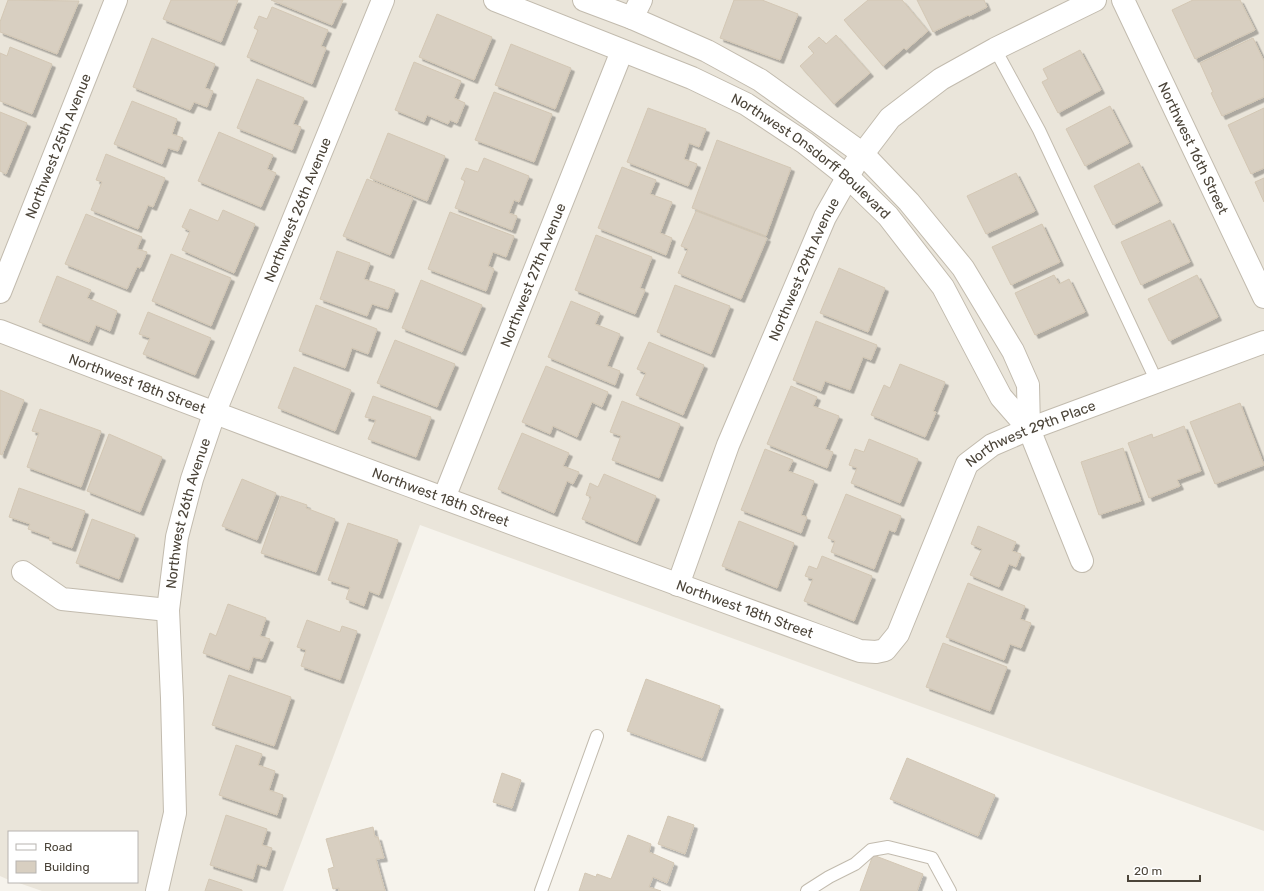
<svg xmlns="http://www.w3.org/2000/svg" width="1264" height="891" viewBox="0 0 1264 891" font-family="Rubik,sans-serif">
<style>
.residential{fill:#eae5da}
.building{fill:#d8cfc1;stroke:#d3c7b4;filter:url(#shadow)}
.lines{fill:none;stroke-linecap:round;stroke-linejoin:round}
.service-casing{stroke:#c2bbae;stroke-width:14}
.minor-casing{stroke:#c2bbae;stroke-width:24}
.tertiary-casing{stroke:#c2bbae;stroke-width:24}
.service{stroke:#fff;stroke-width:12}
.minor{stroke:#fff;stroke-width:22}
.tertiary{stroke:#fff;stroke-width:22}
.labels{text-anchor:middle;stroke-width:3;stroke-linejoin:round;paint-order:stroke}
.street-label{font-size:14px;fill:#4b4439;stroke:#fff}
</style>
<defs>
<filter id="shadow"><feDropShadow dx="3.5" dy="3.5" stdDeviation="0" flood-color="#0004"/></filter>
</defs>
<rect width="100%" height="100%" fill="#f6f3ec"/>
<path class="residential" d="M0 0H1264V831L420 525 283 891H42L16 882H137V832H9V880L0 876Z"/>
<path class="building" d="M8 0 79 1 57 54 0 32V22Z
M171 0H238L221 42 163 19Z
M271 0H343L332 25Z
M734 0H762L798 14 780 60 720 38Z
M868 0H902L928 31 906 50 904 48 883 66 844 20Z
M917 0H984L987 7 969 16 968 15 933 32Z
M1193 0H1240L1255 30 1195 59 1172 10Z
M272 7 328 30 321 46 326 48 312 84 247 57 258 30 254 28 259 16 267 19Z
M437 14 492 37 474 80 419 57Z
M836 35 870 73 834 104 800 66 814 53 808 47 819 37 826 44Z
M152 38 215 64 205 88 213 91 207 107 194 102 190 110 133 87Z
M1253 38 1264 61V97L1222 116 1211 93 1213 92 1200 63Z
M511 44 571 68 555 109 495 85Z
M10 47 52 64 32 114 0 101V53L7 56Z
M1080 50 1101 90 1058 113 1042 82 1048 79 1043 69Z
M414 62 461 81 454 98 465 103 457 123 450 120 448 124 427 115 424 122 395 110Z
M257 79 304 98 293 124 301 127 292 150 237 128Z
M494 92 552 114 534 162 475 140Z
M132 101 177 119 172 134 183 138 178 151 168 148 162 164 114 144Z
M1110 106 1129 143 1085 166 1066 129Z
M648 108 706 129 699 147 689 143 684 159 697 164 688 186 627 162Z
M1264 108V168L1251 174 1228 125Z
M0 112 27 123 6 174 0 171Z
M219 132 273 155 267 169 276 173 261 207 198 181Z
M388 133 445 156 427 201 370 178Z
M717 140 791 168 766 236 692 208Z
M106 154 165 178 153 207 148 205 138 229 91 210 102 182 96 180Z
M484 158 529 176 519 202 514 200 509 213 517 216 512 230 455 208 465 181 461 179 466 168 478 172Z
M1139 163 1159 202 1113 225 1094 186Z
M622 167 656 180 650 194 672 202 660 233 672 238 666 255 598 228Z
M1016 173 1035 211 986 234 967 196Z
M1264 178V202L1255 182Z
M367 179 413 198 390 255 343 236Z
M190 209 218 221 223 210 255 224 234 273 182 250 190 231 182 227Z
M696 211 767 238 741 299 678 273 688 249 681 246Z
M450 212 514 236 506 257 493 252 488 266 494 269 486 291 428 269Z
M86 214 142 237 137 249 147 252 140 268 137 267 127 289 65 264Z
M1170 220 1190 262 1141 285 1121 242Z
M1042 224 1060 262 1011 285 992 247Z
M596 235 652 257 640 288 645 290 635 314 575 290Z
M337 251 370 263 364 279 395 290 388 309 372 304 367 316 320 299Z
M171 254 231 278 211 326 152 301Z
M839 268 885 288 868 332 820 313Z
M1054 275 1059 284 1069 279 1085 312 1035 335 1015 293Z
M1197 275 1218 317 1169 341 1148 299Z
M57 276 91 290 87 298 117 311 110 331 96 325 89 342 39 322Z
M421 280 482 305 462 352 402 328Z
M675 285 730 306 711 354 657 332Z
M571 301 600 313 595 324 620 334 607 366 620 371 615 385 548 357Z
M316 305 377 329 368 354 352 348 345 368 299 351Z
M148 312 211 338 195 375 143 354 150 338 139 334Z
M816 321 877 345 871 360 863 357 850 390 825 381 821 391 793 380Z
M395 340 455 364 437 407 377 383Z
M649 342 704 365 683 415 636 395 646 373 637 369Z
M900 364 945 382 933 411 936 412 925 437 871 415 884 385 890 388Z
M546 366 608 392 602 407 592 402 577 437 553 426 550 434 522 422Z
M294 367 351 390 335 431 278 408Z
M791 386 817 397 813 406 839 416 825 449 833 452 827 468 767 444Z
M0 390 24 400 2 455 0 454Z
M373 396 431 417 416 457 368 439 376 420 365 417Z
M622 401 680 424 659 478 612 460 621 436 610 432Z
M1240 403 1264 465 1215 484 1190 422Z
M40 409 101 431 81 487 27 467 39 433 32 431Z
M1184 426 1201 471 1177 480 1180 486 1149 498 1128 443 1152 434 1153 438Z
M522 433 569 453 563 466 579 472 573 484 567 481 554 513 498 489Z
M109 434 162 457 140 512 87 491Z
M869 439 918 459 900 503 851 483 857 468 849 465 855 449 864 452Z
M1123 448 1141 501 1099 515 1081 462Z
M765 449 793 460 788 471 814 481 801 515 807 517 801 533 741 510Z
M604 474 656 496 637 542 582 519 591 497 586 495 590 483 598 487Z
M242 479 276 493 257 540 222 526Z
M19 488 85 511 72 548 49 540 50 537 28 529 30 524 9 517Z
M846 494 901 516 895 532 889 530 874 569 831 552 835 541 828 538Z
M281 496 307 505 306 508 335 519 316 572 261 553Z
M92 519 135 535 119 579 76 563Z
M739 521 794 543 777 588 722 566Z
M348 523 398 540 379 595 369 591 364 606 346 599 350 587 328 580Z
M978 526 1016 542 1012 551 1021 554 1016 567 1009 564 999 587 970 575 982 549 971 544Z
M822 556 872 576 854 621 804 601 813 579 805 576 809 566 817 569Z
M968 583 1025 606 1020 619 1031 623 1021 648 1010 644 1004 660 946 637Z
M228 604 266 618 260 636 270 639 262 659 253 657 249 670 203 653 210 633 216 636Z
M307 620 340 632 342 626 357 631 340 680 301 666 306 650 297 647Z
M943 643 1007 667 990 711 926 687Z
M229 675 291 697 274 746 212 725Z
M646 679 720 706 702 758 627 731Z
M236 745 262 754 258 765 275 771 269 790 283 795 277 815 219 795Z
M907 758 995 795 978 836 890 799Z
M502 773 521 780 512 808 493 802Z
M226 815 267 829 262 845 272 848 266 867 257 864 253 879 210 865Z
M668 816 694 825 685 854 658 844Z
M373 827 375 837H378L384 858 376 859 385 891H339V888L333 889 328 869 334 867 326 839Z
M628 835 651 844 649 852 674 863 667 883 653 877 649 887 661 891H579L585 873 596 877 597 874 611 879Z
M873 855 923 874 917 891H860Z
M209 879 242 890V891H205Z"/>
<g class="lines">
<defs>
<path id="service" d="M995 49 1039 130 1157 382
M541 891 597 736
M807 891 829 877 855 864 871 850 888 847 932 858 950 891"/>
<g id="minor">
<path id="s1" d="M1123 0 1264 297"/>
<path d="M632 18 641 0"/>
<path id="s2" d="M0 292 116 0"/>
<path id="s3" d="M0 331C285 441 573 546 860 651L876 652 885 650 898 634 967 464 992 445 1029 429 1264 342"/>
<path d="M1029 429 1082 561"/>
<path id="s4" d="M444 498 622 51"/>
<path d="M23 572 62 599 168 610"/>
<path id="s5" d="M678 585 728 445 825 217 855 164 890 118 941 79 995 49 1095 0"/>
<path id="s6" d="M157 891 175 813 172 698 168 610 177 537 192 479 214 414 383 0"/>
</g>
<g id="tertiary">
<path id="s7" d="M495 0 692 78 746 104 805 143 848 177 888 216 943 287 1001 397 1029 429"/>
<path d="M584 0 632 18 707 51 760 80 863 154 909 202 963 268 1013 351 1028 385 1029 429"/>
</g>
</defs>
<use href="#service" class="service-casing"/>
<use href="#minor" class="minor-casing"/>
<use href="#tertiary" class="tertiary-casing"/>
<use href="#service" class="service"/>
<use href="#minor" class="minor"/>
<use href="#tertiary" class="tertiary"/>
</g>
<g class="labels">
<g class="street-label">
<text dy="5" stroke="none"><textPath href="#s2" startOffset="157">Northwest 25th Avenue</textPath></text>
<text dy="5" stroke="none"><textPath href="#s1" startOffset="164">Northwest 16th Street</textPath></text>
<text dy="5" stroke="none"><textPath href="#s7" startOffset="355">Northwest Onsdorff Boulevard</textPath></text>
<text dy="5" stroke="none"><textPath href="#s6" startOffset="706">Northwest 26th Avenue</textPath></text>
<text dy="5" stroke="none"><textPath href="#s5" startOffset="340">Northwest 29th Avenue</textPath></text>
<text dy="5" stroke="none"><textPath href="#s4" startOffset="240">Northwest 27th Avenue</textPath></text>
<text dy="5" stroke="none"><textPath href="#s3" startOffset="147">Northwest 18th Street</textPath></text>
<text dy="5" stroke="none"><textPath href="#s3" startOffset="1218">Northwest 29th Place</textPath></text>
<text dy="5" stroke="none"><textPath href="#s3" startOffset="471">Northwest 18th Street</textPath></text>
<text dy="5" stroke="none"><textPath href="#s6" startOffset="382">Northwest 26th Avenue</textPath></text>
<text dy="5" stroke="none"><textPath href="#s3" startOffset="795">Northwest 18th Street</textPath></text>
</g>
</g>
<rect x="8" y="831" width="130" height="52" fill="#ffffff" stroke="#b7b4b0"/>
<rect x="16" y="844" width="20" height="6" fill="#ffffff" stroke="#b7b4b0"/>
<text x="44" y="851" font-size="12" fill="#4b4439">Road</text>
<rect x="16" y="861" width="20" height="12" fill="#d8cfc1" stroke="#b7b4b0"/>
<text x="44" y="871" font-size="12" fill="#4b4439">Building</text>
<path d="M1128 875v6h72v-6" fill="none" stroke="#4b4439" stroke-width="2"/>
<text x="1134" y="875" font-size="12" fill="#4b4439" stroke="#ffffff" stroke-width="3" paint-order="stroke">20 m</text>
</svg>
